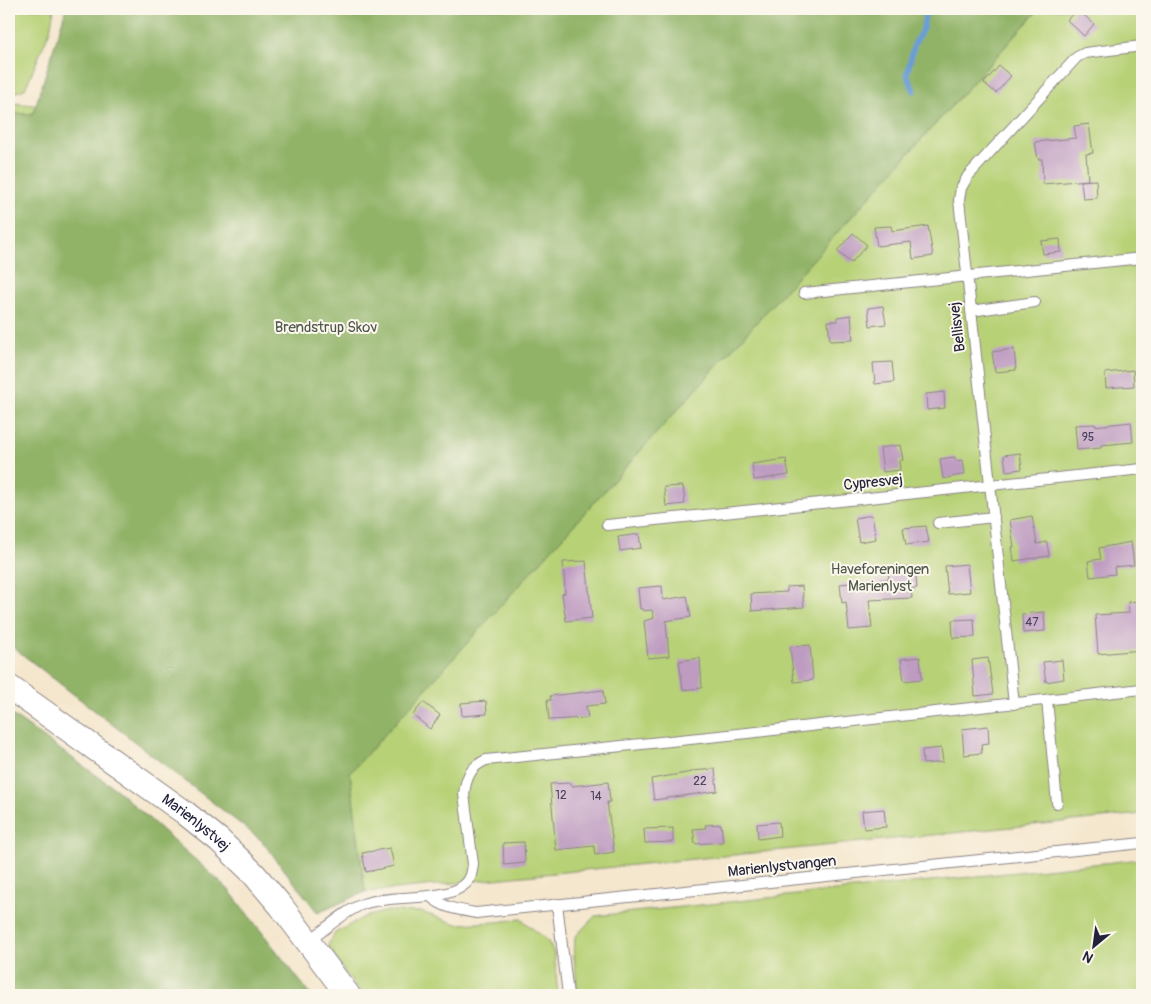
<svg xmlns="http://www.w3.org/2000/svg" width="1151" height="1004" viewBox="0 0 1151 1004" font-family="Pangolin,sans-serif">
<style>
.green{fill:#b7d176;stroke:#6c7a58}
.forest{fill:#91b367;stroke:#5a6a51}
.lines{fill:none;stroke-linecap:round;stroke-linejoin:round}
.stream{stroke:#6a9dd5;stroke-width:5.5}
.building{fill:#be9bc1}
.service-casing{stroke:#8c8484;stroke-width:12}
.tertiary-casing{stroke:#8c8484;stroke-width:26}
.service{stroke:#fff;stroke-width:10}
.tertiary{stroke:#fff;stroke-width:24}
.labels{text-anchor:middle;stroke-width:4;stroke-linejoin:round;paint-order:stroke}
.number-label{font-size:12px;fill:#49405c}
.park-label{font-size:15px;fill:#4f574d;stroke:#fbf7ec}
.street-label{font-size:15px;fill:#22223b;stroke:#fbf7ec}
</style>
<rect width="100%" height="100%" fill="#fbf7ec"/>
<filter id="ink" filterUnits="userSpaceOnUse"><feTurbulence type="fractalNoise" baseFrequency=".02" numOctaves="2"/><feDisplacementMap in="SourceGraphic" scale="10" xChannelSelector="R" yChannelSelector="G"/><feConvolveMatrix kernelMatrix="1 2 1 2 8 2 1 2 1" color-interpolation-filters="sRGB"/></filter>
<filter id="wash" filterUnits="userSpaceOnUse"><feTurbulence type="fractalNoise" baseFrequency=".0096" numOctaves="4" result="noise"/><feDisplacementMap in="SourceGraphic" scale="20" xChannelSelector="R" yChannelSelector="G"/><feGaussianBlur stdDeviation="1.12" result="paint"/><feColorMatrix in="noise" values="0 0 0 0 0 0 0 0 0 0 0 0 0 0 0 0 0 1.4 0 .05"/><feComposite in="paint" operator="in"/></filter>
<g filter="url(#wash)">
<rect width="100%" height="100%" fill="#f5e7ce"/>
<path class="green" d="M9 9H54L50 30 25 89 13 93 9 92Z
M1039 9H1142V814L365 892 349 773Z
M9 103 36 105 33 114 9 113Z
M1142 859V995H578L574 957 575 937 595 916Z
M387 911 421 912 457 924 496 922 521 919 547 940 554 952 558 995H362L342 968 328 945 335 933 364 917Z"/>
<path class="forest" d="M66 9H1039L350 773 365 892 318 913 261 840 9 644V113L33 114Z
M9 713 117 790 228 889 311 995H9Z"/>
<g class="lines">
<path class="stream" d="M914 91 907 74 914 45 923 28 926 9"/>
</g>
<g id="blocks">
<path class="building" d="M1077 9 1094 24 1084 36 1067 20Z
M999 66 1011 76 996 93 984 83Z
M1089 124 1093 153 1086 154 1088 180 1043 184 1042 159H1038L1035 142 1076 138 1074 126Z
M1096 180 1097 198 1083 199 1081 181Z
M891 226 892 231 928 226 933 256 913 259 911 242 877 246 874 227Z
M853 233 867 245 851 263 837 251Z
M1060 239 1061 252 1043 254 1041 241Z
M883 306 886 324 870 326 868 308Z
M851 315 853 340 830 341 828 321H837V317Z
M1014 349 1016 370 995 372 992 352Z
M892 362 894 382 875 384 873 363Z
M1133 370 1134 386 1106 388 1105 373Z
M944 392 945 408 927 410 926 394Z
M1131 422 1133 442 1101 445V448L1077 450 1075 425 1095 424V426Z
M900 445 903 460 899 461 900 470 883 472 880 448Z
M1020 453 1022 469 1006 471 1004 455Z
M955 457 956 461 963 460 965 474 943 479 940 459Z
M786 459 789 475 754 480 752 464Z
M683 486 685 504 666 506 664 487Z
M872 515 876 539 859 542 855 518Z
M1032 516 1037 544 1047 542 1049 556 1014 561 1012 547H1014L1010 520Z
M926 526 929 542 906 545 903 528Z
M639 534 641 548 620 551 618 537Z
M1131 542 1134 565 1114 567 1115 574 1090 577 1088 561 1101 559 1099 548Z
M586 561 592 618 566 621 562 594 565 593 563 562Z
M967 564 970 592 948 594 945 566Z
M915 567 917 588 911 589 912 598 869 600 872 628 849 630 846 602 842 603 840 584 889 579 888 569Z
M662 586 663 600 687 596 691 617 666 621 669 656 648 658 644 621 654 618 652 610 643 611V609H640L638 588Z
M802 586 804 607 752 611 751 594 787 592V587Z
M1142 601V650L1098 654 1095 615 1129 613 1128 602Z
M1044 612 1045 631 1023 633 1022 614Z
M974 619 975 637 953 638 952 620Z
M810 645 813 680 794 682 790 647Z
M920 657 922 679 904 681 901 659Z
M700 658 702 688 683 690 679 661Z
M988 658 993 694 975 696 972 660Z
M1062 660 1064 679 1046 682 1043 662Z
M603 690 605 704 586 706 588 718 549 720 547 700H551L550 696Z
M486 701 487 714 462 716 461 703Z
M423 702 440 715 430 729 413 715Z
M988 726 989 743 981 744 982 753 964 755 962 729Z
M941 748 943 762 923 764 922 750Z
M715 769 717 791 654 800 651 779 692 772V771Z
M608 782 610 802H607L614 852 595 855 594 846 556 850 550 784 571 783 572 786Z
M884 809 886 827 864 829 862 811Z
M779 822 780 836 758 839 757 824Z
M721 824 723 842 695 844 693 829 706 828 705 825Z
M673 828V842L645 843 644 829Z
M524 842 525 863 504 865 503 843Z
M390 848 394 866 366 872 362 853Z"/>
</g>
</g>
<g filter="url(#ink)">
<use href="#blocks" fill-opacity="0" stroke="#8c8484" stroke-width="1"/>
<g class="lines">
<defs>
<path id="service" d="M804 293 1142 258
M971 311 1035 302
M938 523 994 517
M607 525C785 506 964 489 1142 469
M1047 700 1057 803
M1014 704 959 200 961 188 968 176 1077 57 1085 53 1142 46
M430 896C443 908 459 910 476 913L1142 843
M557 904 568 995
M309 941C326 929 343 912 363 904 389 894 445 902 464 885 471 880 472 872 473 864L464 794C466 778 470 767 486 760L738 734 1142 689"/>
<g id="tertiary">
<path id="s1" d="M9 687 184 812 219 840 253 873 281 906 348 995"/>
</g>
</defs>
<use href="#service" class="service-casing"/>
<use href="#tertiary" class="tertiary-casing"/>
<use href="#service" class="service"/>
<use href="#tertiary" class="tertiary"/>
</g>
</g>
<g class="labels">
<g class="number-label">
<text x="1088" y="441">95</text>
<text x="1032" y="626">47</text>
<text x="700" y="785">22</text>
<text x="561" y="799">12</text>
<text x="596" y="800">14</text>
</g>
<g class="park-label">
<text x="326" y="332">Brendstrup Skov</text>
<text x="880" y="574">Haveforeningen<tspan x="880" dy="17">Marienlyst</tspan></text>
</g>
<g class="street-label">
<text transform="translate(957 327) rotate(-97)" y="5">Bellisvej</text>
<text transform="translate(873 482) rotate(-6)" y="5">Cypresvej</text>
<text dy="5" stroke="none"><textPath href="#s1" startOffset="231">Marienlystvej</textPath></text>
<text transform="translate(782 866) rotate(-6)" y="5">Marienlystvangen</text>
</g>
</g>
<rect width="1151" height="1004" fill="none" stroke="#fbf7ec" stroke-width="30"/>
<g transform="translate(1094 946) rotate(209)" stroke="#fbf7ec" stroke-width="4" paint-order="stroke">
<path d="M0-4L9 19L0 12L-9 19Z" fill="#22223b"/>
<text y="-8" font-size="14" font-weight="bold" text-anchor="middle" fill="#22223b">N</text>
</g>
</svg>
